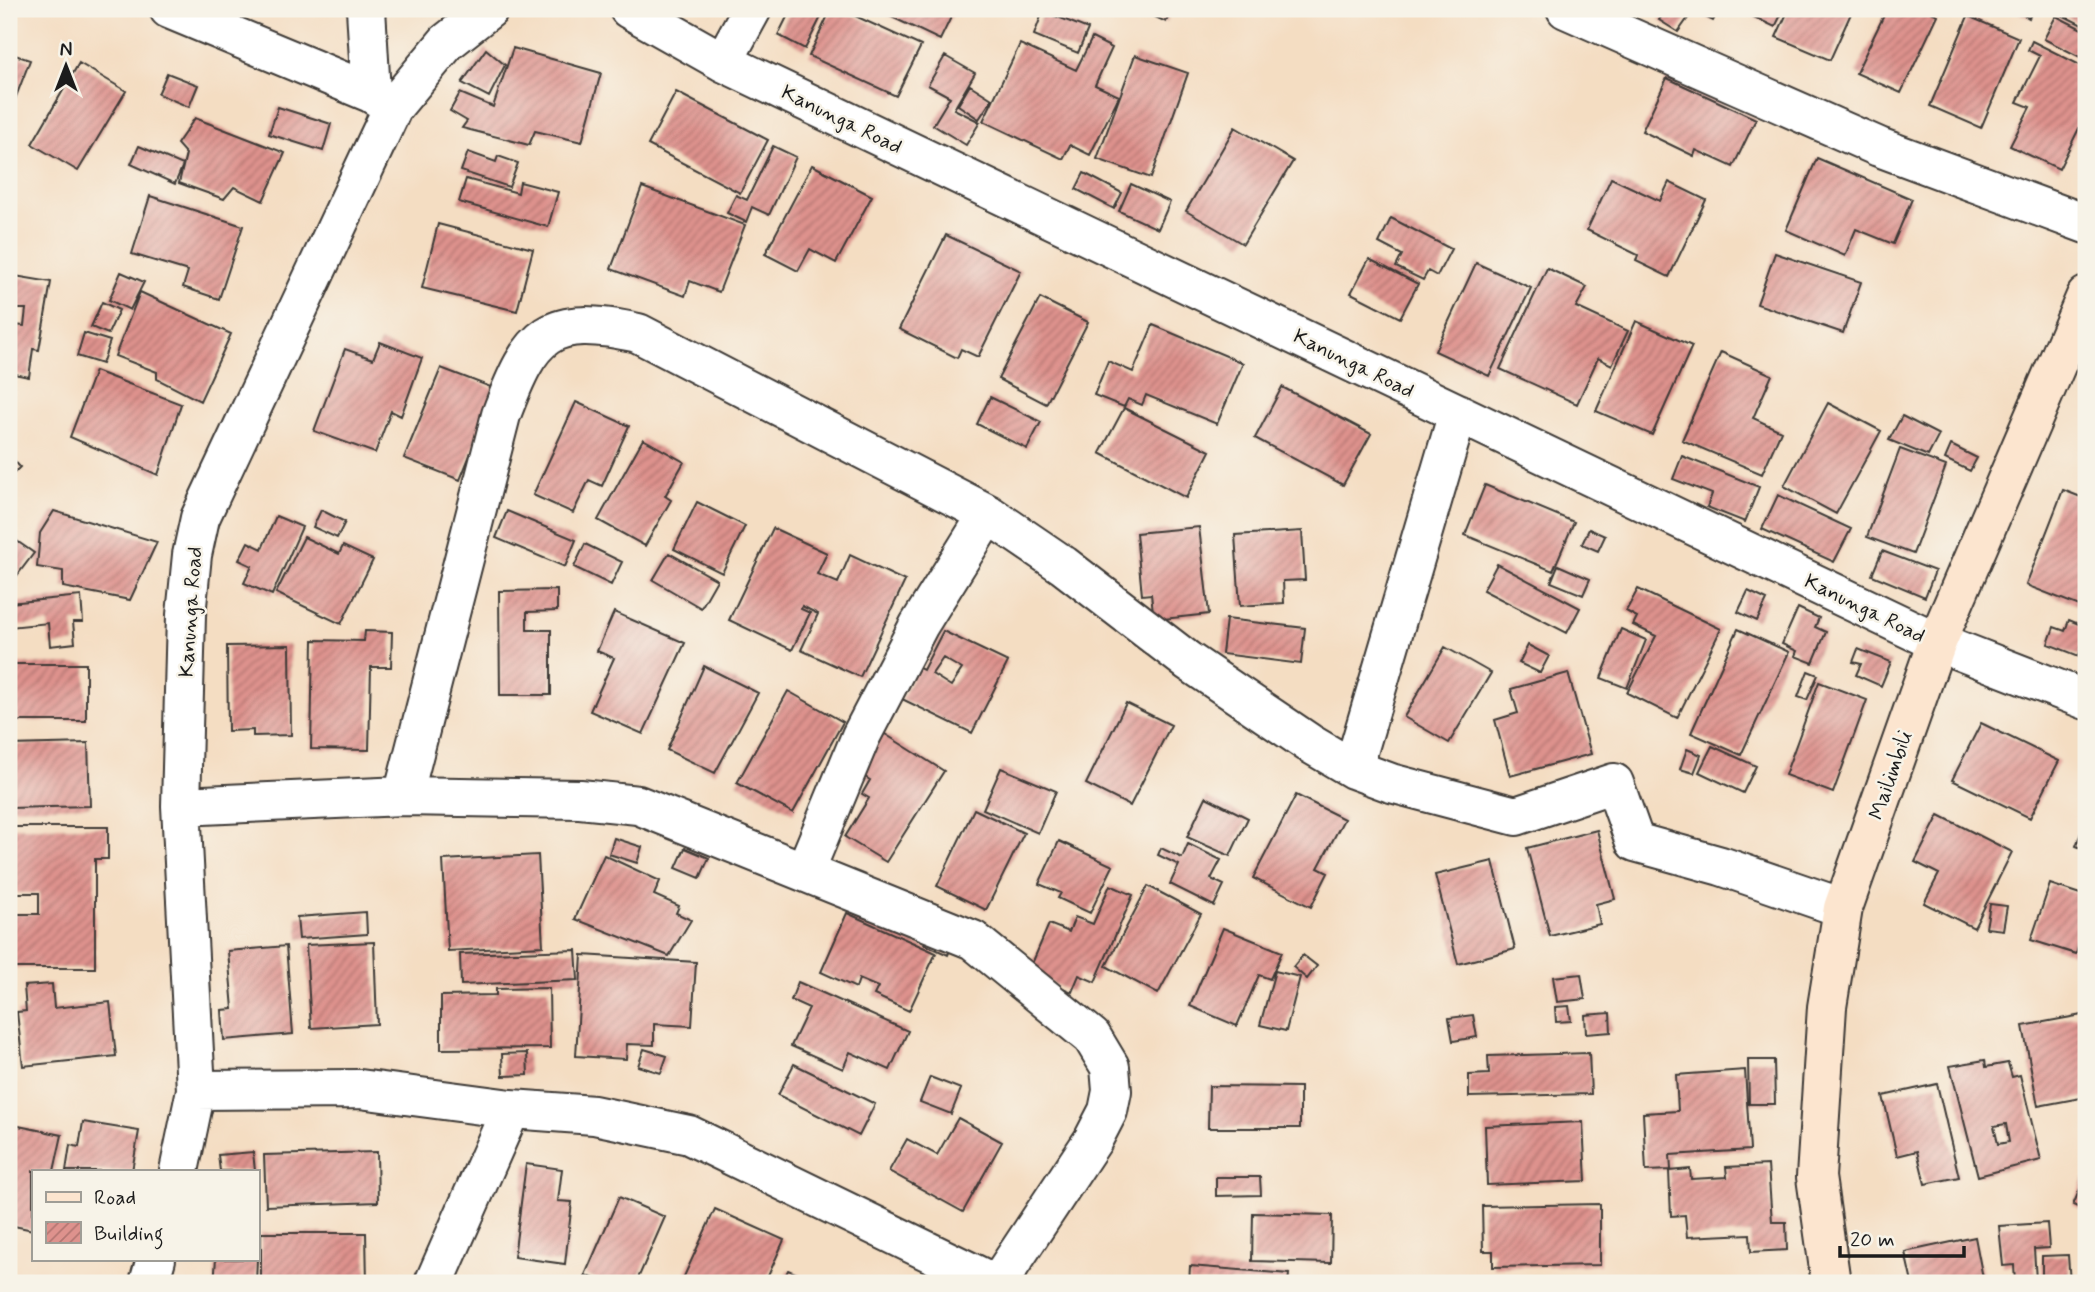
<svg xmlns="http://www.w3.org/2000/svg" width="2095" height="1292" viewBox="0 0 2095 1292" font-family="Mynerve,sans-serif">
<style>
.building{fill:url(#building-hatch);fill-rule:evenodd}
.lines{fill:none;stroke-linecap:round;stroke-linejoin:round}
.street-casing{stroke:#3c3935;stroke-width:42}
.secondary-casing{stroke:#3c3935;stroke-width:42}
.street{stroke:#fff;stroke-width:38}
.secondary{stroke:#fce5cf;stroke-width:38}
.labels{text-anchor:middle;stroke-width:5;stroke-linejoin:round;paint-order:stroke}
.street-label{font-size:21px;fill:#1c1c1c;stroke:#f7f3e8}
</style>
<defs>
<pattern id="building-hatch" width="6" height="6" patternUnits="userSpaceOnUse" patternTransform="scale(1.75)"><rect width="6" height="6" fill="#de928d"/><path d="M-1 1l2-2M0 6l6-6M5 7l2-2" fill="none" stroke="#b37672"/></pattern>
</defs>
<rect width="100%" height="100%" fill="#f7f3e8"/>
<filter id="ink" filterUnits="userSpaceOnUse"><feTurbulence type="fractalNoise" baseFrequency=".0143" numOctaves="2"/><feDisplacementMap in="SourceGraphic" scale="14" xChannelSelector="R" yChannelSelector="G"/><feConvolveMatrix kernelMatrix="1 2 1 2 8 2 1 2 1" color-interpolation-filters="sRGB"/></filter>
<filter id="wash" filterUnits="userSpaceOnUse"><feTurbulence type="fractalNoise" baseFrequency=".00686" numOctaves="4" result="noise"/><feDisplacementMap in="SourceGraphic" scale="28" xChannelSelector="R" yChannelSelector="G"/><feGaussianBlur stdDeviation="1.57" result="paint"/><feColorMatrix in="noise" values="0 0 0 0 0 0 0 0 0 0 0 0 0 0 0 0 0 1.4 0 .05"/><feComposite in="paint" operator="in"/></filter>
<g filter="url(#wash)">
<rect width="100%" height="100%" fill="#f4ddc2"/>
<g id="blocks">
<path class="building" d="M791 9H825L805 49 778 35Z
M831 9H840L921 46 896 96 809 56Z
M875 9H955L940 40Z
M1047 9H1070L1067 17Z
M1138 9H1172L1166 22Z
M1667 9H1673L1688 18 1678 32 1659 20Z
M1690 9H1719L1713 21Z
M1758 9H1784L1775 27 1754 17Z
M1789 9H1853L1830 60 1776 37Z
M1887 9H1925L1938 15 1901 93 1856 73Z
M2019 9H2033L2029 18 2017 11Z
M2050 9H2086V27Z
M1043 11 1088 29 1078 53 1034 35Z
M1968 16 2019 38 1981 128 1930 106Z
M2056 16 2086 31V60L2044 39Z
M1092 38 1112 48 1095 85 1119 96 1090 155 1070 145 1063 159 983 121 1020 44 1076 70Z
M2032 41 2086 68V114L2059 169 2010 146 2030 107 2017 102 2040 56 2028 50Z
M513 48 601 73 582 142 535 131 529 145 462 128 467 121 450 111 460 93 493 107Z
M486 49 505 65 489 97 462 83Z
M9 53 30 60 9 115Z
M1135 55 1188 73 1151 178 1097 159Z
M945 56 975 73 954 109 980 122 966 145 933 125 950 97 928 85Z
M79 63 126 91 78 171 32 144Z
M167 73 198 85 189 107 158 94Z
M1667 78 1756 119 1733 167 1696 150 1694 156 1642 131Z
M970 85 992 99 979 119 958 105Z
M676 92 768 140 740 193 648 145Z
M278 107 331 124 323 151 269 134Z
M195 118 285 153 263 201 234 187 224 199 179 183 186 154 177 144Z
M1235 127 1293 161 1243 244 1186 211Z
M139 146 183 165 175 184 131 164Z
M773 146 796 157 769 215 752 207 746 222 727 213 736 195 747 200Z
M468 152 496 162 498 156 518 163 509 187 461 171Z
M1817 158 1912 199 1893 244 1856 229 1845 256 1786 230Z
M812 165 872 196 836 263 810 249 798 271 765 254Z
M1084 173 1122 193 1114 209 1076 189Z
M1611 178 1660 201 1669 182 1706 200 1669 277 1636 261 1638 255 1587 230Z
M466 179 518 193 520 182 558 192 548 227 459 202Z
M1131 184 1170 202 1158 229 1119 211Z
M642 187 745 225 719 292 690 281 685 296 611 269Z
M150 196 243 226 219 299 183 287 188 271 132 254Z
M1391 218 1451 249 1437 276 1428 271 1423 280 1396 267 1402 255 1379 243Z
M438 224 533 249 517 311 422 288Z
M946 235 1021 271 978 357 961 349 957 358 899 329Z
M1775 253 1861 282 1843 333 1757 304Z
M1369 259 1418 284 1400 318 1351 293Z
M1476 263 1531 288 1489 376 1435 351Z
M1547 268 1587 287 1576 307 1628 331 1612 365 1598 358 1577 404 1500 369Z
M121 272 144 282 130 310 109 300Z
M9 275 51 282 39 350 33 349 29 377 9 373ZM14 309H26L24 326 13 325Z
M140 292 231 334 200 401 157 379V372L115 356Z
M1040 298 1088 322 1046 404 998 379Z
M102 302 119 310 108 334 91 327Z
M1636 321 1692 346 1652 435 1596 411Z
M1153 325 1243 363 1217 424 1146 395 1142 405 1128 399 1124 407 1094 395 1108 361 1133 372Z
M84 333 110 341 102 364 77 356Z
M380 342 422 358 401 416 391 411 375 453 314 431 345 349 373 359Z
M1721 352 1772 375 1753 418 1781 431 1762 474 1682 440Z
M441 368 496 389 460 480 404 458Z
M95 371 181 404 158 475 70 437Z
M1282 387 1371 434 1343 485 1255 438Z
M990 397 1041 422 1027 449 977 424Z
M576 402 629 426 602 486 589 480 573 513 533 495Z
M1828 403 1881 431 1836 514 1784 486Z
M1124 408 1210 451 1186 498 1100 453Z
M1902 416 1939 435 1928 456 1889 440Z
M643 439 684 462 665 496 671 500 645 546 598 520Z
M1951 445 1977 458 1970 471 1945 459Z
M1900 449 1946 466 1913 554 1867 537Z
M9 455 20 467 9 478Z
M1682 456 1759 487 1745 522 1707 507 1712 494 1673 479Z
M1485 485 1574 522 1553 571 1465 535Z
M2063 490 2086 499V596L2082 607 2026 585Z
M1778 495 1851 529 1834 562 1762 529Z
M697 502 745 526 722 573 674 549Z
M321 510 345 522 337 538 313 527Z
M54 511 157 542 130 600 63 587V571L37 567 40 533Z
M507 511 576 540 565 567 496 538Z
M276 516 302 527 272 595 244 583 252 566 239 560 248 542 262 549Z
M1199 527 1209 614 1154 620 1151 594 1142 595 1136 533Z
M773 528 827 553 817 574 838 583 850 555 905 581 860 677 801 650 818 614 802 606 801 609 810 613 792 650 729 620Z
M1589 529 1605 536 1598 551 1582 544Z
M1302 531 1305 580 1283 581 1284 603 1240 606 1235 535Z
M304 537 339 554 343 546 373 560 341 624 276 593Z
M14 539 34 553 9 586V546Z
M585 544 622 562 611 585 574 567Z
M1882 551 1935 571 1925 597 1872 575Z
M669 553 717 580 701 608 653 580Z
M1497 564 1580 608 1567 633 1483 590Z
M1558 565 1590 579 1583 595 1551 582Z
M1638 589 1721 629 1677 718 1627 693 1656 636 1633 625 1637 617 1626 611Z
M557 590V611L527 612V630H551V695H500L499 591Z
M1748 591 1767 600 1757 621 1738 612Z
M81 596 83 622H73L75 643 50 646 48 623 10 627 9 603Z
M1798 608 1819 618 1815 627 1826 632 1813 663 1795 656 1797 651 1782 644Z
M614 612 685 643 643 734 590 711 614 658 597 651Z
M1226 619 1305 628 1301 664 1222 654Z
M2069 620 2086 627 2079 656 2048 644 2054 627 2065 631Z
M1621 629 1646 640 1627 688 1601 678Z
M1738 629 1789 652 1741 755 1691 733Z
M365 631 392 632 391 667H371L369 750 311 749 313 640 364 641Z
M943 631 1008 662 972 733 902 699 917 667 923 670ZM943 658 962 669 951 686 932 674Z
M290 645 291 735 253 736V730L228 731 227 646Z
M1528 645 1549 656 1540 673 1519 663Z
M1445 647 1491 673 1449 743 1404 717Z
M1858 649 1891 662 1881 686 1856 675 1861 664 1853 662Z
M9 664H86V721H17V711H9Z
M704 666 758 693 715 773 667 750Z
M1808 671 1818 675 1807 700 1798 697Z
M1568 673 1591 754 1510 776 1495 720 1518 713 1511 689Z
M1819 682 1867 700 1833 793 1785 775Z
M788 691 843 722 793 813 737 783Z
M1126 703 1171 725 1130 806 1086 784Z
M9 712 16 713 15 738H9Z
M1981 723 2059 761 2030 818 1952 780Z
M877 729 944 771 886 862 845 837 869 798 862 794 870 780 852 769Z
M88 743 90 806 9 808V745Z
M1712 746 1756 766 1743 793 1699 772Z
M1687 749 1701 755 1694 773 1680 769Z
M1001 768 1056 791 1038 833 983 809Z
M1296 795 1344 819 1318 868 1328 873 1311 907 1253 878Z
M1206 797 1248 818 1230 856 1187 837Z
M974 809 1024 833 986 910 937 886Z
M1939 815 2012 852 1974 928 1924 903 1939 874 1915 862Z
M2086 819V850L2076 846Z
M9 827H108V859H95V968H9V914H39V893H9Z
M1597 830 1615 899 1596 904 1600 924 1550 936 1527 848Z
M614 838 642 847 637 863 609 854Z
M1059 841 1113 866 1090 913 1058 898 1061 893 1039 884Z
M1188 844 1221 860 1211 879 1224 885 1214 906 1170 884 1179 865 1158 855 1161 848 1182 858Z
M685 848 709 858 700 878 676 868Z
M538 855 543 946 448 951 443 860Z
M604 855 660 881 654 895 679 906 676 913 691 920 669 956 575 919Z
M1493 861 1515 949 1458 964 1435 875Z
M2050 884 2086 896V922L2076 954 2031 940Z
M1110 885 1133 895 1095 982 1079 975 1072 992 1028 973 1049 924 1069 932 1075 917 1093 924Z
M1148 886 1201 914 1158 994 1106 966Z
M1990 904 2007 906 2003 930 1986 928Z
M366 912 367 934 299 939 297 917Z
M847 913 936 953 909 1011 874 995 878 987 859 979 856 988 821 972Z
M932 928 955 939 948 955 924 944Z
M1223 928 1282 952 1270 979 1259 975 1237 1026 1190 1006Z
M374 942 377 1024 311 1028 306 945Z
M286 946 293 1034 224 1040 222 1010 233 1009 228 951Z
M576 950 578 980 461 985 460 954Z
M582 955 696 962 692 1026 654 1024V1045L627 1044 626 1059 576 1056Z
M1303 955 1317 966 1307 979 1293 967Z
M1275 971 1300 977 1286 1031 1260 1025Z
M1581 974 1585 999 1557 1002 1553 977Z
M798 982 908 1031 890 1070 850 1052 843 1069 791 1046 809 1008 791 1000Z
M52 984 54 1008 110 1002 116 1056 23 1066 17 1012 26 1011 24 986Z
M549 988 550 1048 441 1049V996L496 995V989Z
M1569 1006 1571 1021 1556 1022 1555 1007Z
M1610 1013 1611 1032 1586 1034 1585 1015Z
M1473 1015 1477 1037 1453 1041 1449 1018Z
M2082 1015 2086 1037V1097L2038 1106 2023 1026Z
M644 1049 667 1056 661 1073 638 1066Z
M527 1053 528 1075 503 1076 502 1054Z
M1589 1053 1591 1094 1469 1097V1075L1489 1074 1488 1056Z
M1748 1060H1774L1775 1104H1749Z
M1985 1060 1986 1067 2008 1063 2012 1077 2020 1075 2041 1160 1978 1176 1950 1066ZM2006 1124 2009 1142 1998 1144 1994 1126Z
M794 1064 875 1104 859 1136 778 1095Z
M1745 1070 1750 1150 1670 1155 1671 1170 1646 1171 1643 1113 1678 1111 1676 1075Z
M930 1077 961 1089 951 1114 920 1102Z
M1937 1084 1959 1177 1925 1184 1917 1151 1897 1156 1883 1096Z
M1209 1086 1300 1087V1128H1208Z
M958 1118 1002 1142 963 1212 889 1171 907 1139 937 1155Z
M83 1122 139 1131 132 1171H66L70 1145 79 1147Z
M1583 1122 1586 1181 1487 1185 1485 1126Z
M9 1124 62 1135 54 1171H33V1230L9 1225Z
M253 1152 255 1171H220L218 1155Z
M377 1152 378 1202 266 1206 264 1155Z
M526 1164 562 1169 558 1201 572 1202 565 1264 514 1257Z
M1768 1165 1772 1222H1786L1787 1250 1751 1252 1750 1234 1687 1237 1685 1215 1671 1216 1669 1171 1690 1169 1691 1179 1727 1177 1726 1167Z
M2086 1175V1211L2073 1205Z
M1216 1177H1260L1261 1195 1216 1196Z
M619 1197 665 1217 636 1283H605L585 1275Z
M1600 1204V1265L1493 1267V1251H1483L1482 1206Z
M715 1209 784 1240 765 1283H681Z
M1253 1213 1332 1215 1331 1263 1252 1261Z
M2047 1223 2049 1248 2034 1249 2036 1280 2015 1282 2014 1265 2003 1266 1999 1226Z
M261 1233H366L367 1283H261Z
M1975 1237 1984 1283H1912L1905 1252Z
M2068 1255 2070 1283H2042V1256Z
M216 1259H257L256 1283H214Z
M1190 1266 1289 1274 1288 1283H1189Z
M788 1270 818 1283H782Z
M1295 1280 1332 1281V1283H1295Z"/>
</g>
</g>
<g filter="url(#ink)">
<use href="#blocks" fill-opacity="0" stroke="#3c3935" stroke-width="2"/>
<g class="lines">
<defs>
<path id="street" d="M169 9 371 93 393 107
M366 9 371 93
M629 9 723 62 1937 642 2086 700
M1566 9 1879 147 2086 224
M723 62 752 9
M1353 769 1458 413
M403 796 501 415C532 332 548 314 638 333L988 514 1063 565 1188 661 1309 743 1353 769 1391 783 1516 816 1614 783 1635 842 1721 866 1843 908
M181 806 403 796 580 799 638 805 973 940 1092 1037 1110 1067 1112 1091 1108 1111 1093 1140 998 1283
M805 871 861 736 919 625 988 514
M196 1090 360 1089 511 1109 594 1115 689 1135 993 1283
M179 1171 196 1090 181 806 186 615 192 555 200 518 393 107 447 42 489 9
M149 1283 156 1259
M434 1283 511 1109"/>
<path id="secondary" d="M1831 1283 1816 1177 1827 1007 1843 908 1937 642 2086 296"/>
</defs>
<use href="#street" class="street-casing"/>
<use href="#secondary" class="secondary-casing"/>
<use href="#street" class="street"/>
<use href="#secondary" class="secondary"/>
</g>
</g>
<g class="labels">
<g class="street-label">
<text transform="translate(842 119) rotate(26)" y="7">Kanunga Road</text>
<text transform="translate(1354 363) rotate(26)" y="7">Kanunga Road</text>
<text transform="translate(1865 608) rotate(26)" y="7">Kanunga Road</text>
<text transform="translate(190 612) rotate(-86)" y="7">Kanunga Road</text>
<text transform="translate(1890 775) rotate(-71)" y="7">Mailimbili</text>
</g>
</g>
<rect width="2095" height="1292" fill="none" stroke="#f7f3e8" stroke-width="35"/>
<rect x="32" y="1170" width="228" height="91" fill="#f7f3e8" stroke="#9f9d96" stroke-width="2"/>
<rect x="46" y="1192" width="35" height="10" fill="#fce5cf" stroke="#9f9d96" stroke-width="2"/>
<text x="94" y="1204" font-size="21" fill="#1c1c1c">Road</text>
<rect x="46" y="1222" width="35" height="21" fill="url(#building-hatch)" stroke="#9f9d96" stroke-width="2"/>
<text x="94" y="1240" font-size="21" fill="#1c1c1c">Building</text>
<g transform="translate(66 66)" stroke="#f7f3e8" stroke-width="5" paint-order="stroke">
<path d="M0-5L12 26L0 18L-12 26Z" fill="#1c1c1c"/>
<text y="-10" font-size="19" font-weight="bold" text-anchor="middle" fill="#1c1c1c">N</text>
</g>
<path d="M1840 1246v10h124v-10" fill="none" stroke="#1c1c1c" stroke-width="3.5"/>
<text x="1850" y="1246" font-size="21" fill="#1c1c1c" stroke="#f7f3e8" stroke-width="5" paint-order="stroke">20 m</text>
</svg>
